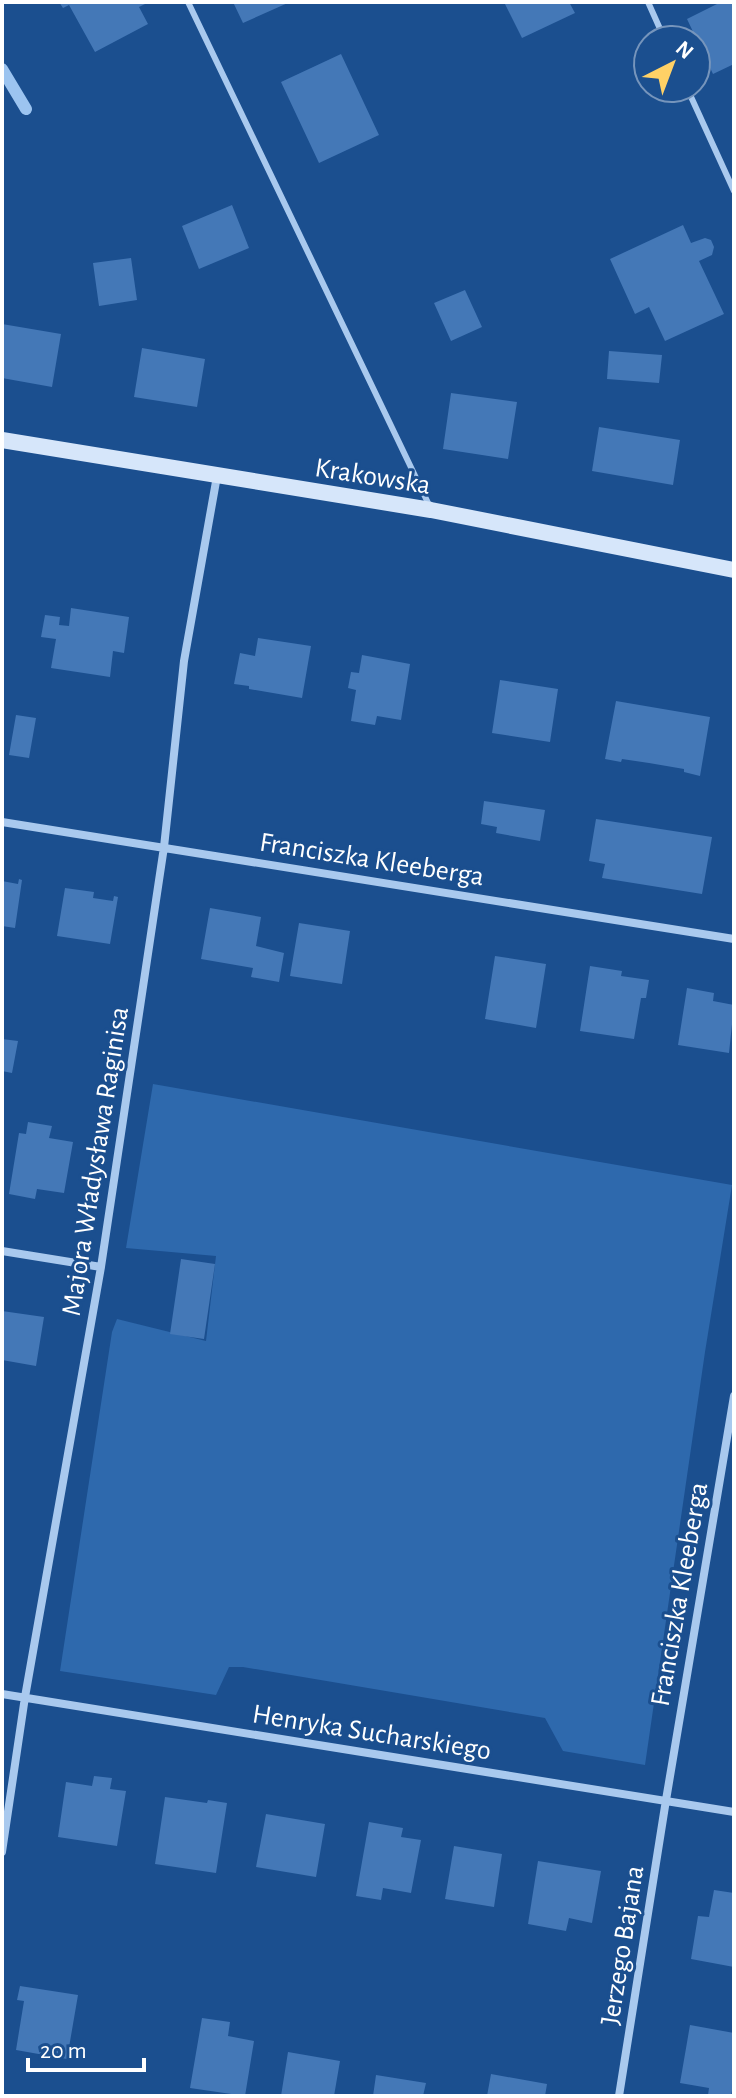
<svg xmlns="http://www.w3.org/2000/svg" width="736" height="2098" viewBox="0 0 736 2098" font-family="'Alegreya Sans',sans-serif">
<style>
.green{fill:#2e69ad}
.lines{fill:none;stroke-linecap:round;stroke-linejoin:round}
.stream{stroke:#9cc4f0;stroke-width:12}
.building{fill:#4478b7}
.service{stroke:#a9c9ee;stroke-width:6}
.minor{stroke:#a9c9ee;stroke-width:8}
.secondary{stroke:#d6e6fa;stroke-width:16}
.labels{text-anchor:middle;stroke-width:6;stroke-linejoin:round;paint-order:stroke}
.street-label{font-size:28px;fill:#fff;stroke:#1b4f8f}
</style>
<rect width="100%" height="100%" fill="#1b4f8f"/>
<path class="green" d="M153 1084 732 1185 705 1352 645 1765 563 1751 545 1718 243 1667H229L216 1695 60 1671 112 1332 117 1319 206 1341 216 1256 126 1248Z"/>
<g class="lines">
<path class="stream" d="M2 69 26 109"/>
</g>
<path class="building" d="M59 2H149L139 7 148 24 95 52 69 5 63 8Z
M233 2H290L243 23Z
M504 2H569L575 13 522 38Z
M721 2H732L734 6V64L713 74 687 19Z
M341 54 379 135 319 163 281 82Z
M232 205 249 248 199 269 182 226Z
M683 225 691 243 705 238 711 240 714 247 712 255 699 261 724 314 665 341 649 307 635 314 610 259Z
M131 258 137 300 99 306 93 263Z
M465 290 482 327 451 341 434 303Z
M2 324 61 334 52 387 2 378Z
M142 348 205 359 197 407 134 397Z
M609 351 662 355 659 383 607 379Z
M451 393 517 402 508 459 443 449Z
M599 427 680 440 673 485 592 471Z
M71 608 129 617 124 653 113 651 110 677 51 668 56 639 41 637 45 615 60 617 59 625 69 626Z
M258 638 311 646 302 698 249 689V686L234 684 240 653 255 656Z
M362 655 410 664 401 720 377 716 375 725 351 721 356 690 348 688 351 672 359 673Z
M500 680 558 689 550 742 492 733Z
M616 701 710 717 700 776 684 772V769L649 763 622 759 621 762 605 759Z
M16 715 36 718 29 758 9 755Z
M484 801 545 810 540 841 496 833 497 827 481 824Z
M596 819 712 837 702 894 602 878 605 864 589 861Z
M19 879 22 880 15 928 2 926V881L18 884Z
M65 888 94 892 93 898 113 901 114 896 118 897 110 944 57 936Z
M210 908 261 917 256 946 284 953 279 982 251 977 253 968 201 959Z
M299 923 350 931 342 984 290 976Z
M495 956 546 964 536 1028 485 1019Z
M590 966 622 971 621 976 649 980 646 998H641L634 1039 580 1031Z
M687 988 714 993 713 1001 734 1005 729 1053 678 1045Z
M2 1039 18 1041 12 1073 2 1071Z
M28 1122 52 1126 49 1138 73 1142 64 1193 37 1189 35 1199 9 1194 19 1133 26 1134Z
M181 1259 215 1264 204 1339 170 1334Z
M2 1311 44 1317 36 1366 2 1360Z
M94 1776 112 1778 110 1789 126 1791 117 1846 58 1837 66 1782 92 1786Z
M165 1797 207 1803 208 1800 227 1803 216 1873 155 1864Z
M266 1814 325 1824 316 1877 256 1867Z
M369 1822 403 1828 401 1837 421 1840 411 1893 383 1888 381 1900 356 1896Z
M454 1846 502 1854 494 1907 445 1899Z
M538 1861 601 1871 592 1923 569 1918 566 1931 528 1924Z
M714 1890 734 1893V1967L691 1959 698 1916 709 1917Z
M20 1986 78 1995 67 2059 16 2050 24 2001 17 2000Z
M202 2018 230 2022 228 2036 254 2041 245 2096 190 2088Z
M690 2025 734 2033V2080L731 2096 708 2095 709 2088 680 2083Z
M288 2052 340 2061 334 2096H281Z
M491 2074 547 2084 545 2096H487Z
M376 2075 426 2083 423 2096H373Z"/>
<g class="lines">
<path class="service" d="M188 2 430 507
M648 2 665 40
M687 88 734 191"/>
<path class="minor" d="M2 822 734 939
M2 1251 101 1267
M2 1694 734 1812
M2 1852 25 1697 101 1267 164 847 184 661 217 476
M619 2096 666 1800 734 1396"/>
<path class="secondary" d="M2 440 431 510 734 570"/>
</g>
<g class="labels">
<g class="street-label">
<text transform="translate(373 475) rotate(9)" y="10">Krakowska</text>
<text transform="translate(372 858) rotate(9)" y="10">Franciszka Kleeberga</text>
<text transform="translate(94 1161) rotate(-81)" y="10">Majora Władysława Raginisa</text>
<text transform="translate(678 1594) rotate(-80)" y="10">Franciszka Kleeberga</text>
<text transform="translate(372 1731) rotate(9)" y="10">Henryka Sucharskiego</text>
<text transform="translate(621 1945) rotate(-81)" y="10">Jerzego Bajana</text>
</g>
</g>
<rect width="736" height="2098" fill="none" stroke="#ffffff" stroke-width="8"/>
<g transform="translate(672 64) rotate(42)"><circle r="38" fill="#1b4f8f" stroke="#7695bc" stroke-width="2"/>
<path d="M0-6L14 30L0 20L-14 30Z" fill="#ffd166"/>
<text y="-12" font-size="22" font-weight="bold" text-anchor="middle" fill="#ffffff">N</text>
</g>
<path d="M28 2058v12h116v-12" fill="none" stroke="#ffffff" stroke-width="4"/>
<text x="40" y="2058" font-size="24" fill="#ffffff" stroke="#1b4f8f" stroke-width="6" paint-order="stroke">20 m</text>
</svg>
